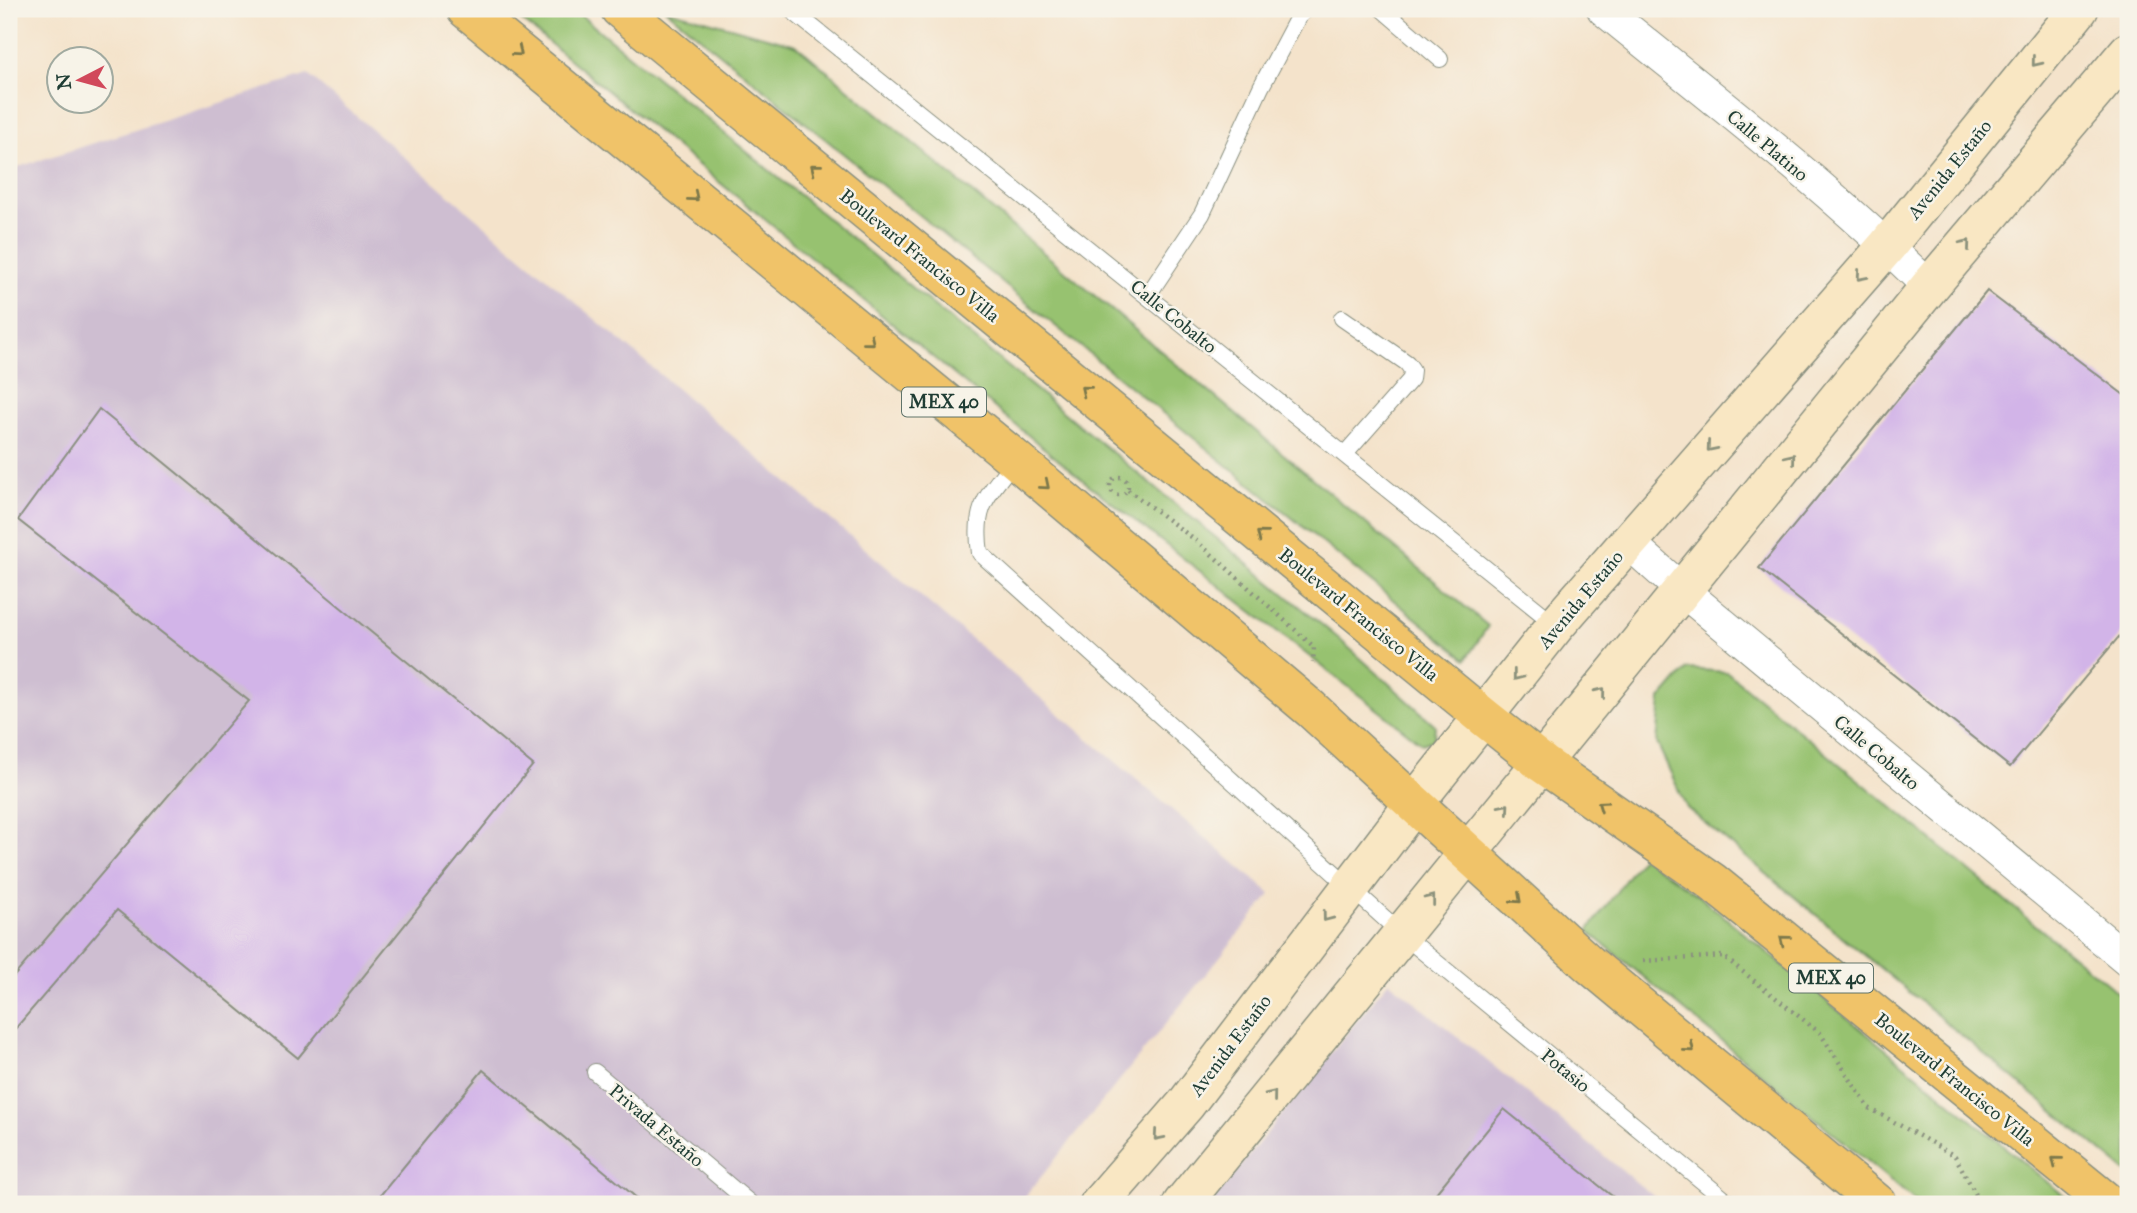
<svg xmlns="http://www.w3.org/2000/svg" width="2137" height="1213" viewBox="0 0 2137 1213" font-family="'IM FELL Great Primer',serif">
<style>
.industrial{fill:#cebed1}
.green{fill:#97c26f;stroke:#5b8052;stroke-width:2}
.building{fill:#d2b4e8}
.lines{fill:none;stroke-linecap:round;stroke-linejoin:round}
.service-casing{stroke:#8a9080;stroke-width:18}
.minor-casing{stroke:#8a9080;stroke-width:34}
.secondary-casing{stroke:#8a9080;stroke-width:41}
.primary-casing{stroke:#8a9080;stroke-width:41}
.path{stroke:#8a9080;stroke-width:4.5;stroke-dasharray:2 5;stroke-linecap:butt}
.service{stroke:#fff;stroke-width:16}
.minor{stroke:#fff;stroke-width:32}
.secondary{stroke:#f9e7c3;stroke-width:38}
.primary{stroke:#f0c369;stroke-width:38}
.oneway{stroke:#7d794c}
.oneway2{stroke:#8c927c}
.labels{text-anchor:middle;stroke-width:5;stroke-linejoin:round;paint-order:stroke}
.shield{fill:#f7f3e8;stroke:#60746a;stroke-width:2}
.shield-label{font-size:18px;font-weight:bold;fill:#1f3d34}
.street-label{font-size:19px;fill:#1f3d34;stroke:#f7f3e8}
</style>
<rect width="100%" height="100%" fill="#f7f3e8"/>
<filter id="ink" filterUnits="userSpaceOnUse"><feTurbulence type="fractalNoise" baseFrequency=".0143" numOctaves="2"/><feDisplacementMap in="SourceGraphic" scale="14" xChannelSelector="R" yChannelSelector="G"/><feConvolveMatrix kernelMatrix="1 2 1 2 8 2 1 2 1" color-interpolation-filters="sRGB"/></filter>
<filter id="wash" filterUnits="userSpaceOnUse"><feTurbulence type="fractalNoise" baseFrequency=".00686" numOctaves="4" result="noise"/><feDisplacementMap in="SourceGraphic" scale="28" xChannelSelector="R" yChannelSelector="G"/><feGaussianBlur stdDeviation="1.57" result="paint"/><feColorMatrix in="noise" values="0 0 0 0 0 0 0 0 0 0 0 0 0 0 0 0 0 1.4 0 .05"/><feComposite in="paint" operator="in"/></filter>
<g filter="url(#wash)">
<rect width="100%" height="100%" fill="#f4e3cb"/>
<path class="industrial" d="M308 75 1271 894 1019 1204H9V170Z
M1389 981 1663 1204H1210Z"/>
<path class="green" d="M508 9H573L1338 638 1435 725 1434 740 1422 744 1084 481Z
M665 9 796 45 1488 626 1466 659Z
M1687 669 1727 672 2128 1001V1173L1687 808 1657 743 1661 699Z
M1642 857 1699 896 2074 1204H1919L1588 931Z"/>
<g id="blocks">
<path class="building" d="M1987 291 2128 398V626L2010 767 1759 568Z
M99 409 533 765 298 1058 117 910 9 1036V982L249 701 18 520Z
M483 1070 644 1204H373Z
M1504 1109 1622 1204H1427Z"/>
</g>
</g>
<g filter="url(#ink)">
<use href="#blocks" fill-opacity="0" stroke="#8a9080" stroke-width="2"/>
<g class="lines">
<defs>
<path id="service" d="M790 9 1556 625
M1382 9 1440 59
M1148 295 1202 214 1261 87 1298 17 1306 9
M1342 318 1407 363 1412 370 1411 379 1345 454
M1015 459C988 496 973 505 980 553L1403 935 1730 1204
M595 1072 751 1204"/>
<path id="minor" d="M1603 9C1713 99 1828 186 1929 287
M1628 542 1683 591 2128 960"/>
<path id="secondary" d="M1099 1204 1186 1104 1413 805 1556 625 1887 246 2079 9
M1182 1204 1929 287 2128 52"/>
<path id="primary" d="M466 9 1015 459 1311 709 1589 964 1878 1204
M620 9 1485 718 1543 764 1711 881 2109 1204"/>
</defs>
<use href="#service" class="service-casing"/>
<use href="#minor" class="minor-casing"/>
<use href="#secondary" class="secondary-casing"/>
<use href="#primary" class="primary-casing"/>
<path class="path" d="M1110 486a9 9 0 1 1 18 0a9 9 0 1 1-18 0Z
M1128 490 1198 542 1314 647 1313 663
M1643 961 1723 956 1820 1033 1869 1108 1955 1156 1981 1204"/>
<use href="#service" class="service"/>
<use href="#minor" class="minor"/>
<use href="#secondary" class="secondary"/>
<use href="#primary" class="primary"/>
</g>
<defs><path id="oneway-chevron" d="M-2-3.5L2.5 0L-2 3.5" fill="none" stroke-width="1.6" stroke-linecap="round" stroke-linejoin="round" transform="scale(1.75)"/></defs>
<g class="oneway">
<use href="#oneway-chevron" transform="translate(518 52) rotate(40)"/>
<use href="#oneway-chevron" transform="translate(815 168) rotate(-141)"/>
<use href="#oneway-chevron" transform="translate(694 197) rotate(40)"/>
<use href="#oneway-chevron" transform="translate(870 341) rotate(39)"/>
<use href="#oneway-chevron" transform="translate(1085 390) rotate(-141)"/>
<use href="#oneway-chevron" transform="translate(1045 485) rotate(40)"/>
<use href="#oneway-chevron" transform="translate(1261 535) rotate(-141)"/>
<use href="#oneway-chevron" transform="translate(1602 805) rotate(-145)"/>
<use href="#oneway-chevron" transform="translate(1517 899) rotate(42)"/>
<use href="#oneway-chevron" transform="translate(1784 940) rotate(-141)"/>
<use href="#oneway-chevron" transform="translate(1690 1048) rotate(40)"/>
<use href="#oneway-chevron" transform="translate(2056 1161) rotate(-141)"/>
</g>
<g class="oneway2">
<use href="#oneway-chevron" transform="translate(2036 62) rotate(129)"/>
<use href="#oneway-chevron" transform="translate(1966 244) rotate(-50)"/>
<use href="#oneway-chevron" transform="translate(1861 276) rotate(131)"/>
<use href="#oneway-chevron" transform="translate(1711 447) rotate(131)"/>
<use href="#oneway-chevron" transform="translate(1791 458) rotate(-51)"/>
<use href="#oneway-chevron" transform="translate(1517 676) rotate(128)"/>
<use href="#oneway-chevron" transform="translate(1601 692) rotate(-51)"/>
<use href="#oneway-chevron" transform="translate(1505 808) rotate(-49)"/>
<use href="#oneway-chevron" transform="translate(1431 899) rotate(-52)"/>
<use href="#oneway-chevron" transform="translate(1327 917) rotate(127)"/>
<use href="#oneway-chevron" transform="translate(1272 1095) rotate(-51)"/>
<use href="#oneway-chevron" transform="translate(1158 1136) rotate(131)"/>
</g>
</g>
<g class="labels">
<g class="shield">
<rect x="902" y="387.5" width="84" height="29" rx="5"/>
<rect x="1789" y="963.5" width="84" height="29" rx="5"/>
</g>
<g class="shield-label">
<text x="944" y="408">MEX 40</text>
<text x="1831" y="984">MEX 40</text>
</g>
<g class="street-label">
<text transform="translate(1768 145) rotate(40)" y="7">Calle Platino</text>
<text transform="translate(1949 169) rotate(-51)" y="7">Avenida Estaño</text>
<text transform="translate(920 255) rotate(39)" y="7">Boulevard Francisco Villa</text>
<text transform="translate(1174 316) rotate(39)" y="7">Calle Cobalto</text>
<text transform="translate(1580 599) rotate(-50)" y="7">Avenida Estaño</text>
<text transform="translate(1359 614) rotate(39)" y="7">Boulevard Francisco Villa</text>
<text transform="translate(1877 752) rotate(40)" y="7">Calle Cobalto</text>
<text transform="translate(1230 1045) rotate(-53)" y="7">Avenida Estaño</text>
<text transform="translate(1566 1070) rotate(39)" y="7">Potasio</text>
<text transform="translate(1955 1079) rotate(39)" y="7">Boulevard Francisco Villa</text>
<text transform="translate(657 1125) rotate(40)" y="7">Privada Estaño</text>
</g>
</g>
<rect width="2137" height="1213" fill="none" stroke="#f7f3e8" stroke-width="35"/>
<g transform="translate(80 80) rotate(264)"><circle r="33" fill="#f7f3e8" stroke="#a1aaa0" stroke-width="2"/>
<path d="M0-5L12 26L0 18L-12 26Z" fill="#d1495b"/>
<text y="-10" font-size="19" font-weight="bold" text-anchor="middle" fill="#1f3d34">N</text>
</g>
</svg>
